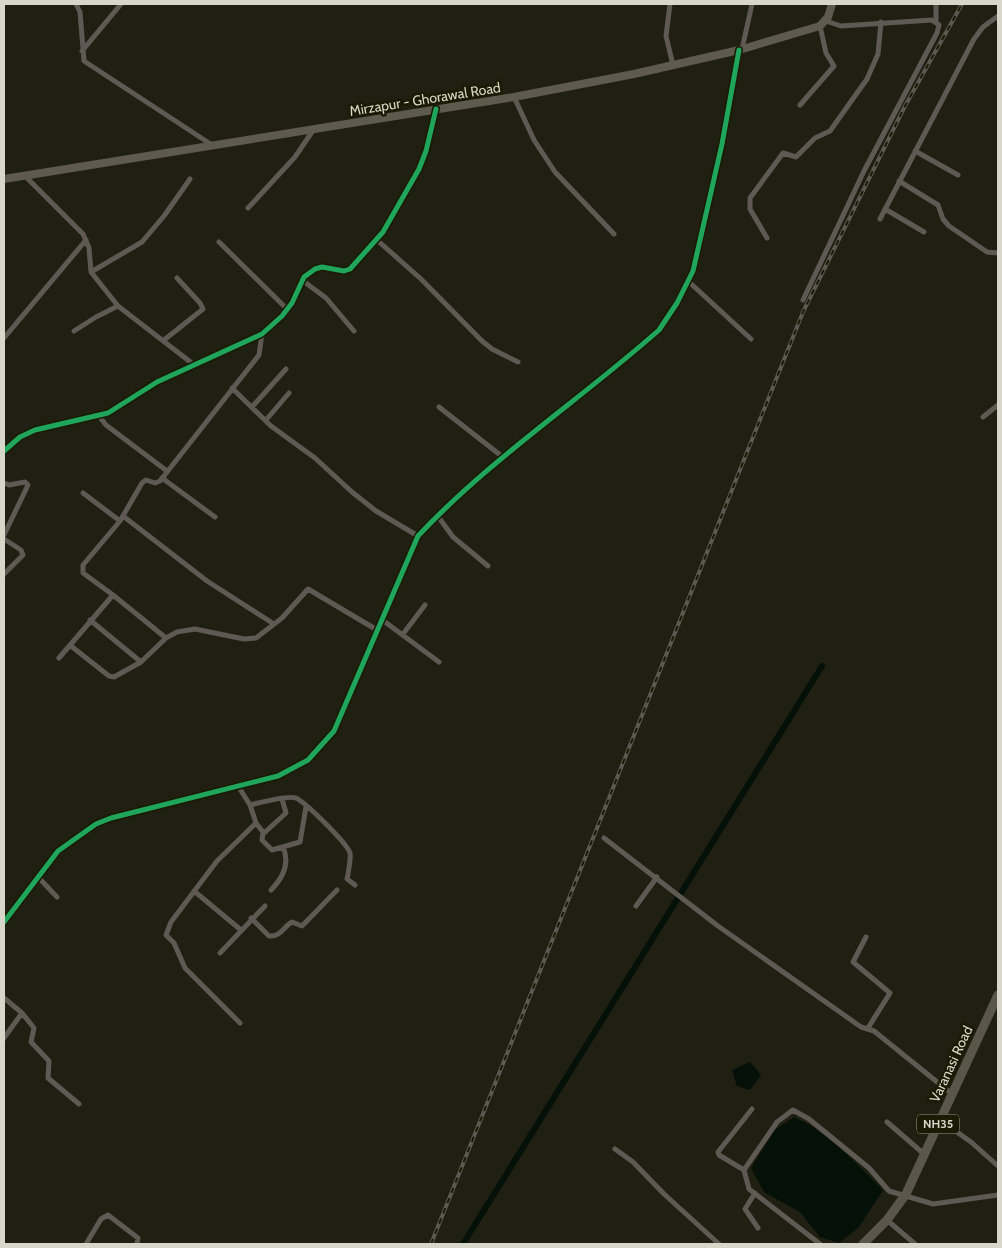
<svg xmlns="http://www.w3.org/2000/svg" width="1002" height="1248" viewBox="0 0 1002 1248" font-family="Cabin,sans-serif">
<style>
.water{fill:#041008}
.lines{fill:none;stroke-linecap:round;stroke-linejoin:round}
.canal{stroke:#041008;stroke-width:6}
.street{stroke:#5e5a53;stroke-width:5}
.primary{stroke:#5f5a4e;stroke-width:8}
.highway{stroke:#5a574a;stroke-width:9}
.rail-casing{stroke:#5b5a52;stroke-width:4}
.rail{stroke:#1a1b04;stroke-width:2;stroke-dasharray:5.5;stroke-linecap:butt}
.cycleway-casing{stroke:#1a1b04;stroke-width:8}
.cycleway{stroke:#20a55d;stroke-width:5}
.labels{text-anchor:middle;stroke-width:5;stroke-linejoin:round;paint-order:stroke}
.shield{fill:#1a1b04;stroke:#9e9f8d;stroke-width:1}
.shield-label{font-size:12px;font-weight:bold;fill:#d6d7c8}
.street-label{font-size:14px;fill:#d6d7c8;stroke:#1a1b04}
</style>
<rect width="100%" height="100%" fill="#1f1f12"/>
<path class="water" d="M750 1062 761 1075 750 1090 737 1086 732 1070Z
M794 1117C829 1133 856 1163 883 1190L859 1227 839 1243 820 1237 800 1212 764 1192 751 1168 775 1130Z"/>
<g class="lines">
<path class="canal" d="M463 1244 822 666"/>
<path class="street" d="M76 4 80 12 84 61 212 145
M670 4 666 36 673 65
M936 21V4
M742 49 752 4
M82 51 121 4
M514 97 534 140 555 172 614 234
M800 105 834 66 826 53 820 26
M915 151 958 175
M24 175 83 234 89 248 91 272 118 306 193 364
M899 181 938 205 943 219 949 226 987 252 998 253
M248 208 295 157 314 129
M885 209 924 232
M880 219 974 39 983 27 998 16
M767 238 750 209V198L783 153 796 157 815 138 830 131 867 79 878 54 881 22
M377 240 421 279 482 341 492 349 518 362
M219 242 287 309
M91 272 142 242 164 216 190 179
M302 280 326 298 354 331
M688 281 751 339
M803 300 864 171 937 33 939 25 932 20 841 26 826 21
M74 331 96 317 118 306
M4 338 86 240
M164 340 203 309 200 303 177 278
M232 388 271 426 315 458 352 492 376 511 418 536
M252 407 286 369
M439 407 504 458
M99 416 106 425 167 471
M983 417 998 405
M266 420 289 393
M4 451 20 437 35 430 108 413 157 382 262 334 282 316 292 303 304 277 315 269 322 267 344 271 350 269 383 232 419 169 426 151 436 109
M162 478 215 517
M4 483 9 485 25 482 28 485 4 535
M83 493 120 521
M437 515 453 537 488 566
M123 516 207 581 274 624
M4 539 21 550 23 555 4 574
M113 595 83 573V565L120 521 142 483 146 480 155 483 160 481 259 355 262 334
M381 619 439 662
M90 620 141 662
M403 634 425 605
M71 646 109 676 114 677 141 662 166 638 177 632 195 629 244 639 256 638 282 618 308 589 377 630
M59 658 113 595 166 638
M238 786 250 805 256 823 217 861 171 922 166 935 174 943 185 968 240 1023
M250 805C259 803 287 795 296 798 305 802 347 843 350 853 351 857 348 875 347 879L355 885
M256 823 263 832 262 840 272 850 300 842 306 807
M263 834 286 813 282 799
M604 838 718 926 861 1027 874 1031 952 1094
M37 876 57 897
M271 890C283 878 290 863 283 847
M194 891 241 930
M636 906 657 877
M251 918 269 936C281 937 283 927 292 922L302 926 337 890
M4 922 58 851 96 824 111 818 278 776 308 760 334 731 418 536C490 459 580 400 659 330L677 303 693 271 722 144 739 50
M866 937 853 962 890 993 868 1028
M220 953 265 906
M4 998 22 1013 4 1038
M22 1013 34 1028 31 1042 49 1061 48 1078 79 1104
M940 1120 971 1142 998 1166
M887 1122 924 1154
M615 1149 633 1162 664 1194 719 1244
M744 1170 719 1155 718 1152 752 1109
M755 1193 745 1209 758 1228
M887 1220 915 1244
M86 1244 101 1219 108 1215 138 1238 137 1244
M820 1244 749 1189 744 1170 777 1122 793 1110 809 1119 869 1168 889 1191 933 1204 998 1195"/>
<path class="primary" d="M4 179 514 97 634 74 739 50 820 26 828 17 832 4"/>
<path class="highway" d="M863 1244 887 1220 906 1194 998 995"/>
<defs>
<path id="rail" d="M431 1244 803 312 905 106 962 4"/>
</defs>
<use href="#rail" class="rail-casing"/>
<use href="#rail" class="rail"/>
<defs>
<path id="cycleway" d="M4 451 20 437 35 430 108 413 157 382 262 334 282 316 292 303 304 277 315 269 322 267 344 271 350 269 383 232 419 169 426 151 436 109
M4 922 58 851 96 824 111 818 278 776 308 760 334 731 418 536C490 459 580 400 659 330L677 303 693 271 722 144 739 50"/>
</defs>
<use href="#cycleway" class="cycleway-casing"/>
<use href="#cycleway" class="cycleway"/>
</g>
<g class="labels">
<rect class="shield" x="917" y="1114.5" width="42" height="19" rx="4"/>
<g class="shield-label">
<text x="938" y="1128">NH35</text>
</g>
<g class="street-label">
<text transform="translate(425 99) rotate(-9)" y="5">Mirzapur - Ghorawal Road</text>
<text transform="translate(951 1064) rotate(-65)" y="5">Varanasi Road</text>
</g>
</g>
<rect width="1002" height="1248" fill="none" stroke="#d6d7c8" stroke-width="10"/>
</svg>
